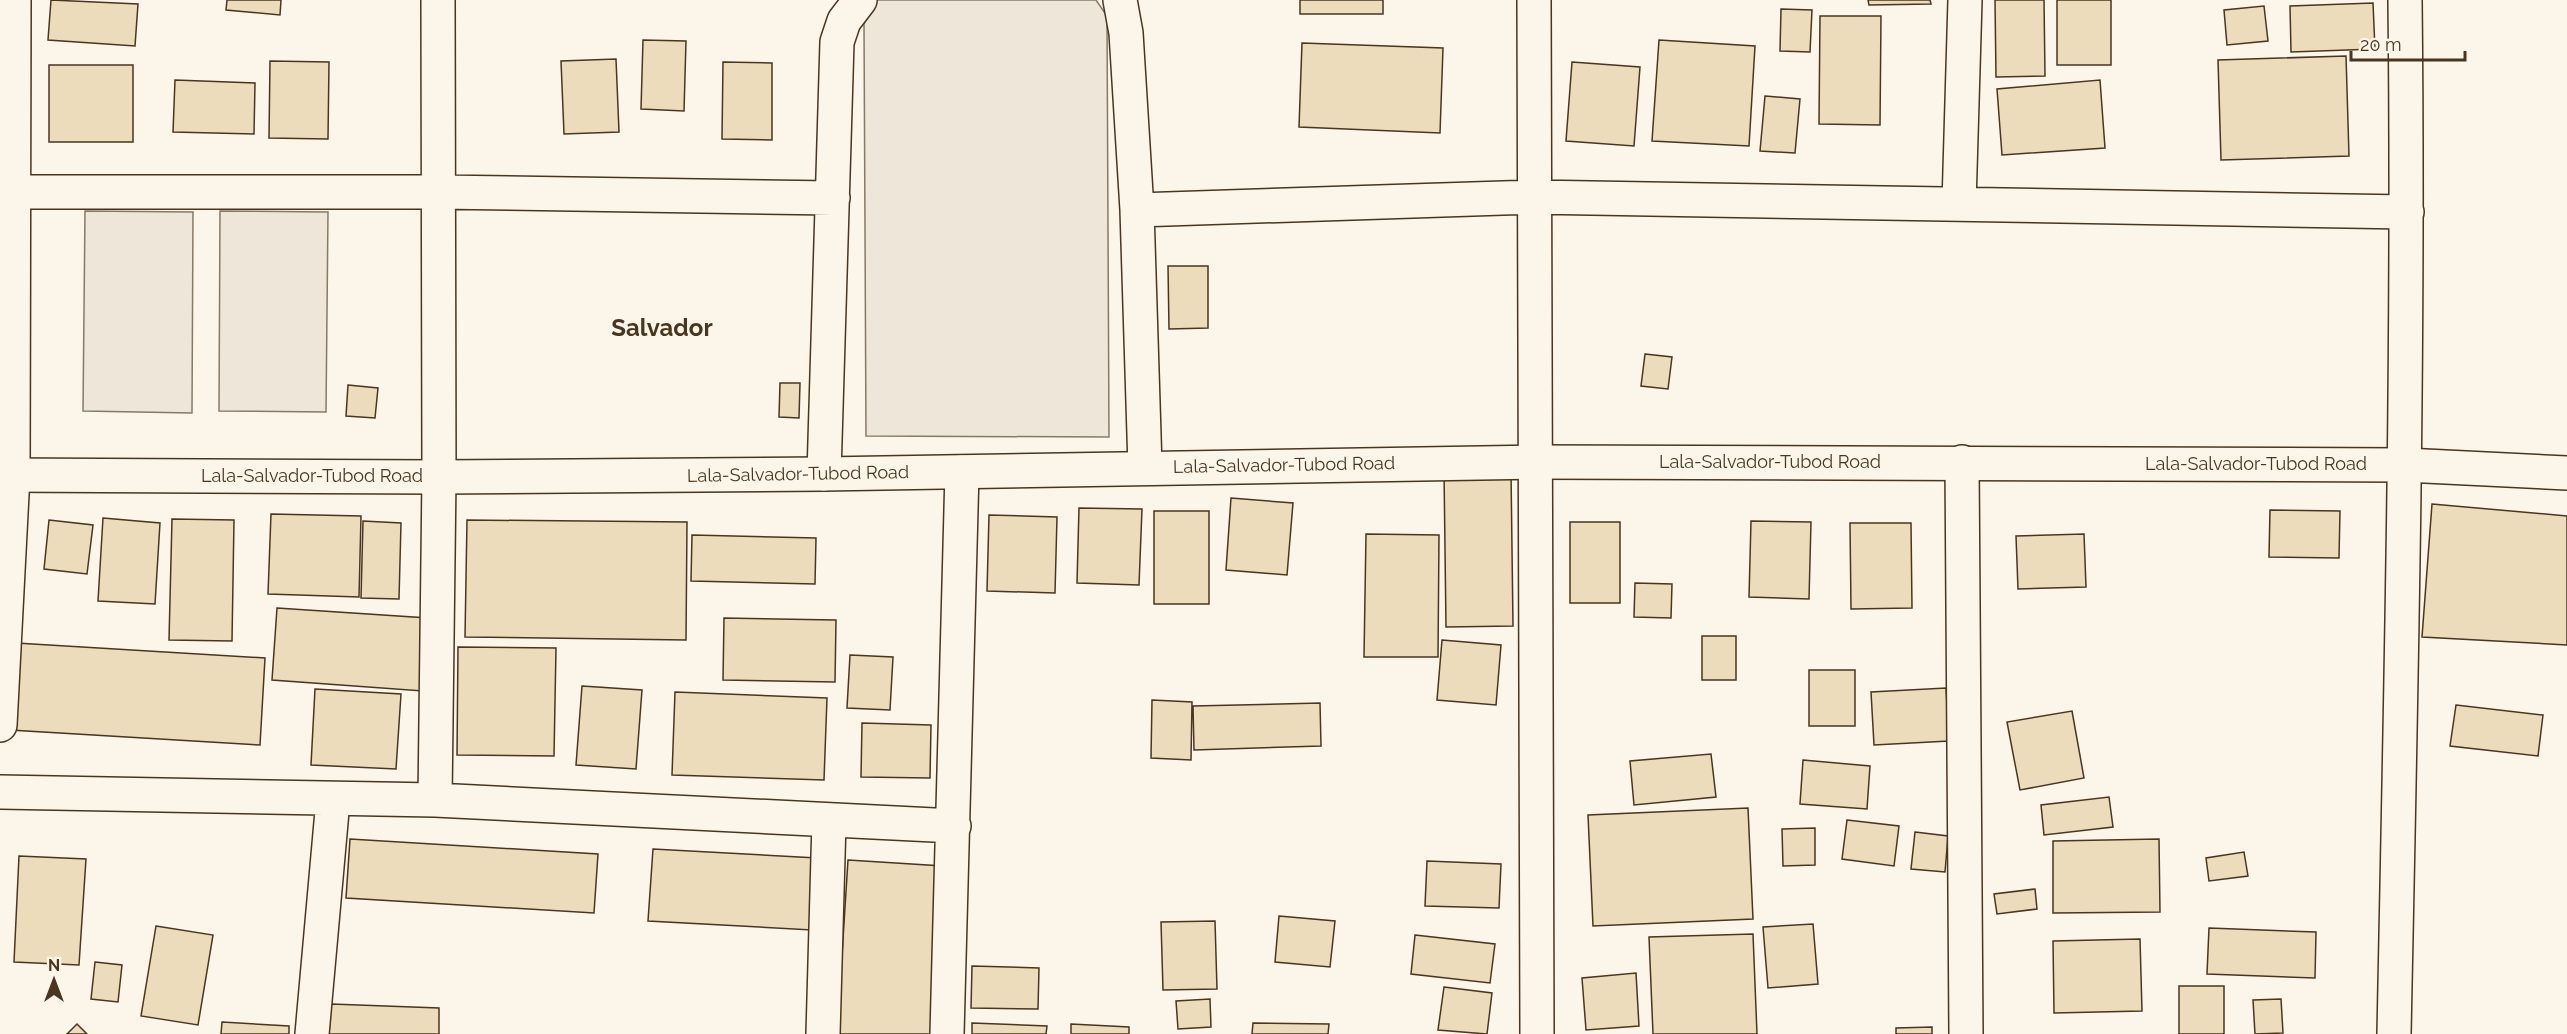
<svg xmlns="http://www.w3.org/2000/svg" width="2567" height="1034" viewBox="0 0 2567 1034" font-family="Raleway,sans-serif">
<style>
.green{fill:#ede6d9;stroke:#887966;stroke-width:1.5}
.building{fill:#ecdcbc;stroke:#4a3520;stroke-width:1.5}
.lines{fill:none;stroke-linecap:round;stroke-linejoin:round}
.minor-casing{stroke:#4a3520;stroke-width:36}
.major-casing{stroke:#4a3520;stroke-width:36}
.minor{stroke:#fbf6e9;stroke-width:33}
.major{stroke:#fbf6e9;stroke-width:33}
.labels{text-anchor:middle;stroke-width:4.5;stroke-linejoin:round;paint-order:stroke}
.street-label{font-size:18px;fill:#4a3520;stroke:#fbf6e9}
.district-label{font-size:24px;font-weight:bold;fill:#4a3520;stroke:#fbf6e9}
</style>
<rect width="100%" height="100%" fill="#fbf6e9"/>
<path class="green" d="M877 0H1096L1107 16 1109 437 866 436 864 24Z
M85 211 193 212 192 413 83 411Z
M220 211 328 212 326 412 219 411Z"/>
<path class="building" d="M51 0 138 4 135 46 48 40Z
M227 0H281L280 15 226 10Z
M1300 0H1383V14H1300Z
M1868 0H1930L1931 4 1869 5Z
M1995 0H2044L2045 76 1996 77Z
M2057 0H2111V65H2057Z
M2373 3 2375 49 2291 52 2290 6Z
M2264 6 2268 41 2227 45 2224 10Z
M1781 9 1812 10 1810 52 1780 51Z
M1820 16H1881L1880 125 1819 124Z
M643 40 686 41 684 111 641 109Z
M1659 40 1755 46 1749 146 1652 141Z
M1302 43 1443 48 1440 133 1299 127Z
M2346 56 2349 156 2221 160 2218 60Z
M616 59 619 132 564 134 561 61Z
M270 61 329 62 328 139 269 138Z
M723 62 772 63V140L722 139Z
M1572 62 1640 67 1634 146 1566 141Z
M49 65H133V142H49Z
M175 80 255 83 254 134 173 132Z
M2100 80 2105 148 2002 155 1997 89Z
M1765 96 1800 99 1795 153 1760 151Z
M1168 266H1208V328L1169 329Z
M1645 354 1672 357 1668 389 1641 386Z
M780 383H800L799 418 779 417Z
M348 385 378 388 375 418 346 416Z
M1444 471H1511L1513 626 1446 627Z
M1231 498 1293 503 1287 575 1226 570Z
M2432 504 2567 516V645L2422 637Z
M1079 508 1142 509 1139 585 1077 583Z
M2270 510 2340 511 2339 558 2269 557Z
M1154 511H1209V604H1154Z
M271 514 361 516 359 597 268 594Z
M989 515 1057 517 1055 593 987 591Z
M103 518 160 523 155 604 98 601Z
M172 519 234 520 232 641 169 640Z
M49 520 93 525 87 574 44 569Z
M467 520 687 522 686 640 465 637Z
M363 521 401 523 399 599 361 598Z
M1751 521 1811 522 1809 599 1749 597Z
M1570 522H1620V603H1570Z
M1850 523H1911L1912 608 1851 609Z
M1366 534 1439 535 1438 657H1364Z
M2084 534 2086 587 2018 589 2016 536Z
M692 535 816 538 815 584 691 581Z
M1635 583 1672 584 1671 618 1634 617Z
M277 608 428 618 423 691 272 680Z
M724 618 836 620 835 682 723 680Z
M1702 636H1736V680H1702Z
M1442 640 1501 645 1496 705 1437 700Z
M16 643 265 658 260 745 10 730Z
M458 647 556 648 554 756 457 755Z
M850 655 893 657 890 710 847 708Z
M1809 670H1855V726H1809Z
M582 686 642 690 636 769 576 765Z
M1946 688 1949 741 1874 745 1871 692Z
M315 689 401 694 396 769 311 765Z
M675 692 827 698 824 780 672 775Z
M1152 700 1192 702 1191 760 1151 758Z
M1320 703 1321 746 1194 750 1193 706Z
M2456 705 2543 715 2538 756 2450 746Z
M2072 711 2084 778 2020 790 2007 722Z
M862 723 931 725 930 778 861 777Z
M1711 754 1716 797 1634 805 1630 761Z
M1803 760 1870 766 1867 809 1800 804Z
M2109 797 2113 827 2044 835 2041 805Z
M1748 808 1753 919 1593 926 1588 815Z
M1847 820 1899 826 1894 866 1842 859Z
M1815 828V865L1783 866 1782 829Z
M1915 832 1948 836 1945 872 1911 869Z
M350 839 598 854 594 913 346 898Z
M2159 839 2160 912 2053 913V841Z
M653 849 817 858 812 930 648 921Z
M2244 852 2248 876 2209 881 2206 858Z
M19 856 86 859 79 965 14 962Z
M848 860 943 866 932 1034H837Z
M1427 861 1501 864 1499 908 1425 906Z
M2035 889 2037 909 1997 914 1994 894Z
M1279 916 1335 921 1330 967 1275 962Z
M1215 921 1217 989 1163 990 1161 922Z
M1813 924 1818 984 1768 988 1763 927Z
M156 926 213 935 198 1025 141 1016Z
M2209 928 2316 932 2315 978 2207 974Z
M1753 934 1757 1034H1653L1649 937Z
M1415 935 1495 944 1490 983 1411 974Z
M2140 939 2142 1011 2054 1013 2053 941Z
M95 962 122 965 118 1002 91 999Z
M972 966 1039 968 1038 1009 971 1008Z
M1636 973 1639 1026 1586 1030 1582 978Z
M2179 986H2224V1034H2179Z
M1444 987 1492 993 1487 1034 1438 1030Z
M1210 999 1211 1027 1178 1029 1176 1001Z
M2281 999 2283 1033 2255 1034 2253 1000Z
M331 1004 439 1008V1034H329Z
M222 1022 289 1026V1034H221Z
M972 1023 1047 1026 1046 1034H972Z
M1253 1023 1329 1024 1328 1034H1252Z
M77 1024 87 1034H67Z
M1071 1024 1129 1027V1034H1071Z
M1932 1027V1034H1896V1028Z"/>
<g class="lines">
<defs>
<path id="minor" d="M1120 0 1126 33 1137 210 1145 467
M1534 0 1537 1034
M0 192H438L833 198
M1959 204 1965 0
M1137 210 1533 197 2407 212
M1962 462 1966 1034
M824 474 837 42 844 21 860 0
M0 725 13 475 14 0
M0 792 435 800 954 826
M435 800 439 477 438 0
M312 1034 333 800
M823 1034 829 821
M947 1034 962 472
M2394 1034C2401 689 2409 345 2405 0"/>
<path id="major" d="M0 475 439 477 824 474 1535 462 2405 465 2567 473"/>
</defs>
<use href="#minor" class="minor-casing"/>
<use href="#major" class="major-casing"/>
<use href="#minor" class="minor"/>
<use href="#major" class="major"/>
</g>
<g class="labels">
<g class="street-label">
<text x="1770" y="468">Lala-Salvador-Tubod Road</text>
<text x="2256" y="470">Lala-Salvador-Tubod Road</text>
<text transform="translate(1284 465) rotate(-1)" y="6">Lala-Salvador-Tubod Road</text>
<text transform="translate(798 474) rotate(-1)" y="6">Lala-Salvador-Tubod Road</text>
<text x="312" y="482">Lala-Salvador-Tubod Road</text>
</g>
<g class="district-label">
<text x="662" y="336">Salvador</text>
</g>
</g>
<g transform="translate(54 980)" stroke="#fbf6e9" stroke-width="4.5" paint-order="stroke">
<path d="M0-4.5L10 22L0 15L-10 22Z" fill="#4a3520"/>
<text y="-9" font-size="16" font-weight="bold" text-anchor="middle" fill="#4a3520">N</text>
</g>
<path d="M2351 51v9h114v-9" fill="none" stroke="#4a3520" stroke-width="3"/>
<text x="2360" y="51" font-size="18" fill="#4a3520" stroke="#fbf6e9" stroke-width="4.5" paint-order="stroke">20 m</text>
</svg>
